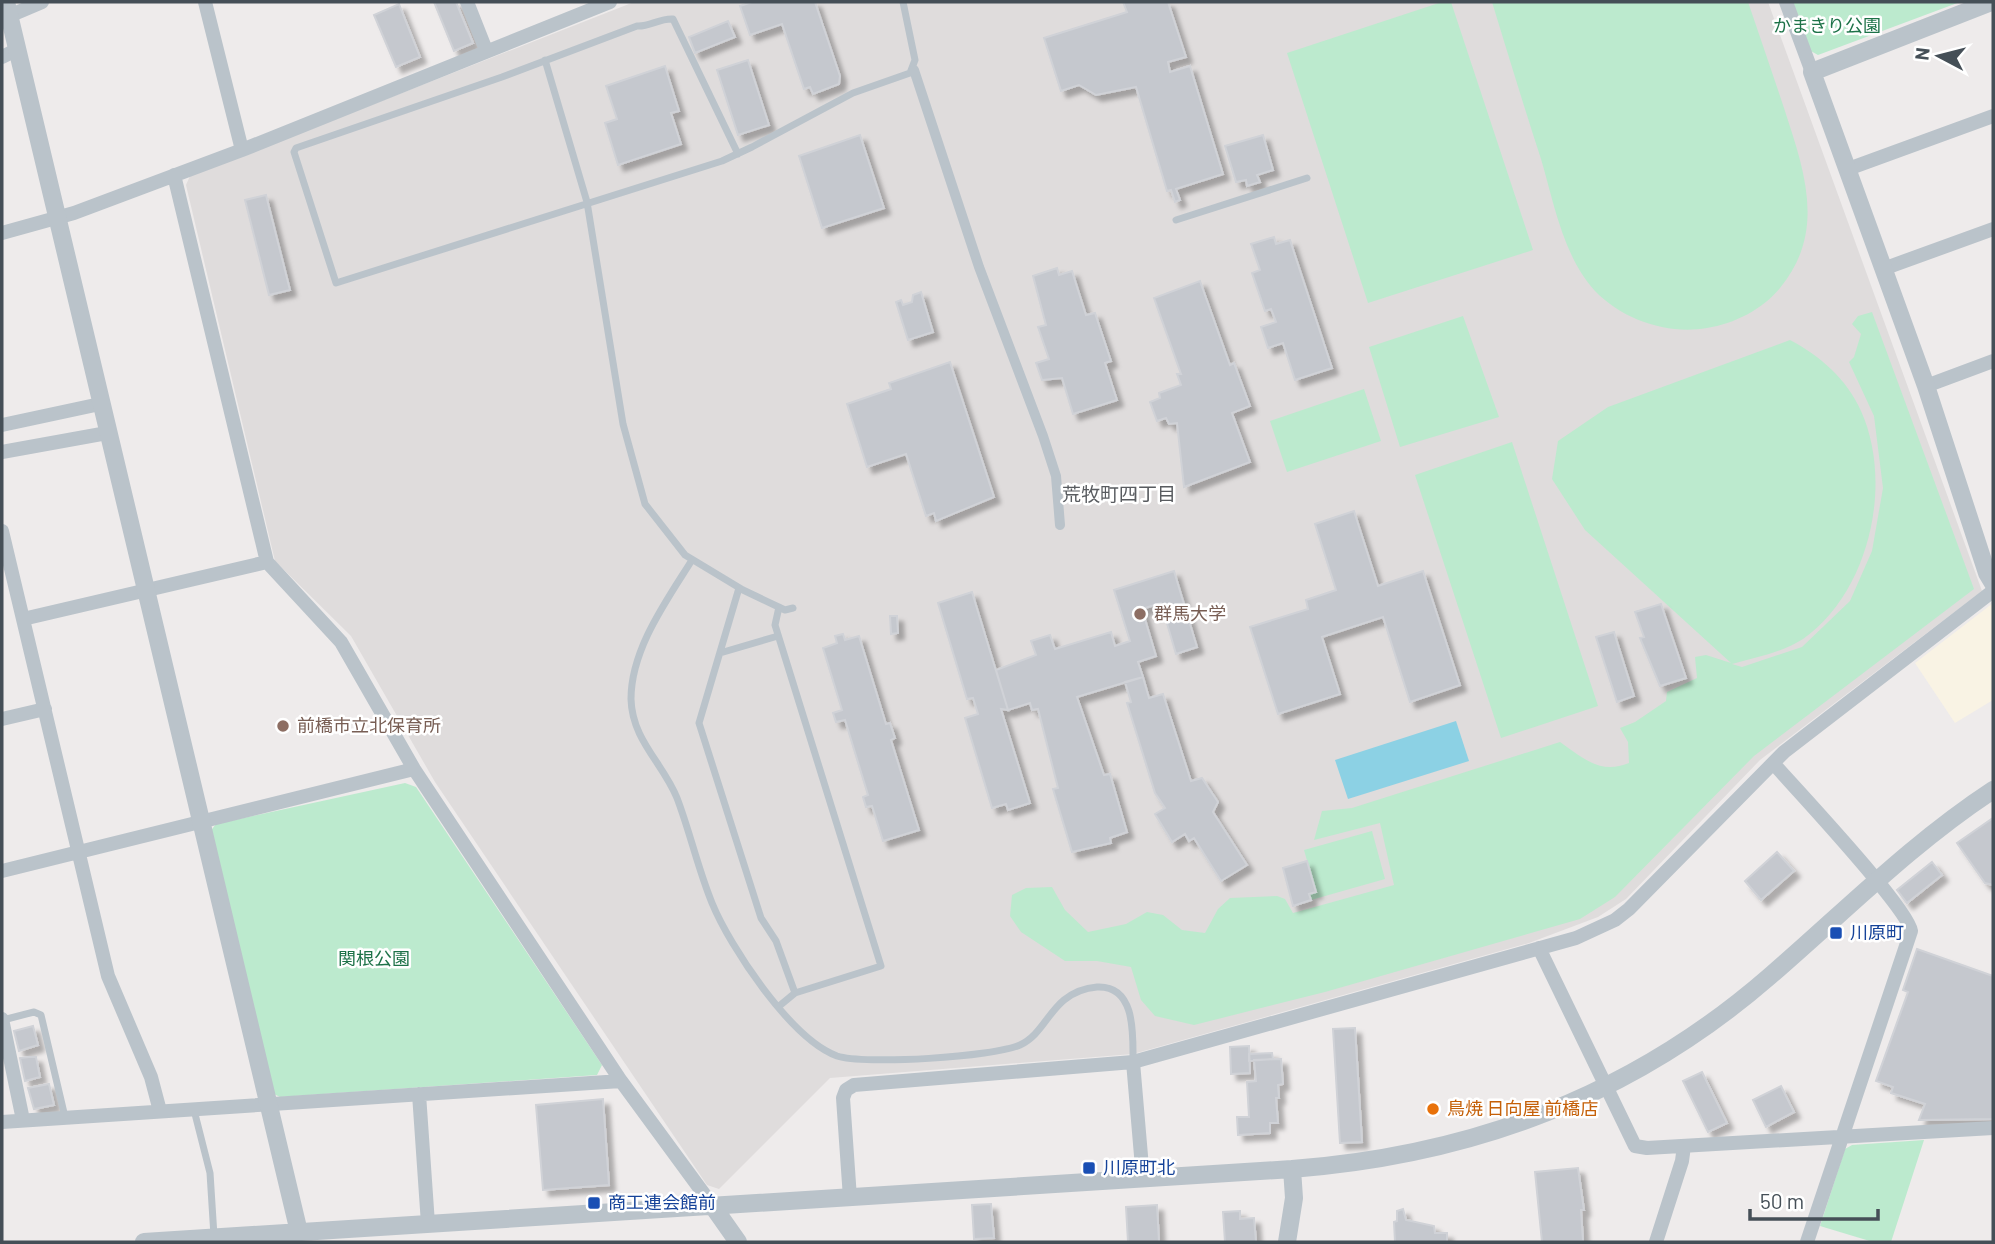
<svg xmlns="http://www.w3.org/2000/svg" width="1995" height="1244" viewBox="0 0 1995 1244" font-family="Barlow,'Noto Sans JP',sans-serif">
<style>
.commercial{fill:#f9f3e4}
.education{fill:#dfdcdc}
.green{fill:#bceace}
.water{fill:#8cd1e4}
.building{fill:#c5c8ce;stroke:#d0d2d7;stroke-width:2;filter:url(#shadow)}
.lines{fill:none;stroke-linecap:round;stroke-linejoin:round}
.service{stroke:#bac3ca;stroke-width:7}
.pedestrian{stroke:#bac3ca;stroke-width:10}
.minor{stroke:#bac3ca;stroke-width:14}
.tertiary{stroke:#bac3ca;stroke-width:18}
.education-dot{fill:#8d6e63;stroke:#fff;stroke-width:2.5}
.transit-dot{fill:#1a4fb4;stroke:#fff;stroke-width:2.5}
.food-dot{fill:#e8710a;stroke:#fff;stroke-width:2.5}
.labels{text-anchor:middle;stroke-width:5;stroke-linejoin:round;paint-order:stroke}
.park-label{font-size:18px;fill:#1d7248;stroke:#fff}
.education-label{font-size:18px;fill:#785e54;stroke:#fff;text-anchor:start}
.transit-label{font-size:18px;fill:#164399;stroke:#fff;text-anchor:start}
.food-label{font-size:18px;fill:#c56008;stroke:#fff;text-anchor:start}
.neighbourhood-label{font-size:19px;fill:#595c60;stroke:#fff}
</style>
<defs>
<filter id="shadow"><feDropShadow dx="6" dy="6" stdDeviation="2" flood-color="#0004"/></filter>
</defs>
<rect width="100%" height="100%" fill="#eeebeb"/>
<path class="commercial" d="M1993 603V700L1955 723 1915 663Z"/>
<path class="education" d="M634 2H1768L1982 591 1760 760 1626 899 1598 917 1529 943 1133 1054 830 1078 719 1189 707 1185 435 782 351 636 275 561 186 185 190 176Z"/>
<path class="green" d="M1442 2H1451L1533 250 1368 303 1287 53Z
M1492 2H1748C1760 37 1772 72 1784 108 1804 170 1827 231 1780 288 1763 309 1734 324 1707 328 1668 335 1623 320 1595 291 1563 256 1554 203 1541 159 1524 107 1508 54 1492 2Z
M1793 2H1960L1818 55 1809 50Z
M1872 312 1974 589 1754 756 1615 897 1580 919 1325 992 1194 1025 1155 1016 1141 1000 1131 967 1097 961H1065L1021 932 1010 916 1012 895 1026 888 1052 887 1065 910 1088 932 1126 924 1147 912 1163 915 1182 930 1205 933 1218 909 1230 898 1277 896 1285 899 1293 913 1394 885 1380 823 1314 840 1322 811 1352 808 1560 742C1583 758 1600 775 1629 763L1628 742 1620 728 1635 722 1666 701 1667 692 1697 678 1695 657 1706 655 1731 663 1585 530 1552 479 1558 441 1608 407 1790 340C1820 356 1847 379 1861 411 1894 484 1869 593 1803 639 1781 653 1756 657 1732 664L1742 667 1802 647 1850 601 1872 551 1883 488 1874 416 1849 362 1854 357 1861 334 1852 324 1858 316Z
M1463 316 1499 417 1400 447 1369 347Z
M1364 389 1381 441 1287 472 1270 421Z
M1512 442 1598 706 1501 738 1415 475Z
M405 783 416 787 602 1065 597 1075 280 1097 272 1093 209 833 216 824Z
M1372 831 1385 879 1311 900 1309 894 1316 892 1304 850Z
M1924 1140 1891 1242H1873L1820 1226 1845 1149 1852 1145Z"/>
<path class="water" d="M1456 721 1469 761 1348 799 1335 760Z"/>
<path class="building" d="M434 2H456L473 43 454 51Z
M752 2H815L840 76 839 84 813 94 810 87 804 89 782 24 750 35 740 6Z
M1123 2H1168L1186 57 1168 62 1170 72 1190 66 1223 174 1176 189 1180 200 1175 202 1171 190 1167 191 1136 87 1096 95 1079 85 1061 91 1044 38 1127 12Z
M399 4 420 57 396 67 374 15Z
M728 21 735 37 695 53 689 37Z
M748 60 769 125 738 135 717 70Z
M665 66 679 111 671 113 681 144 618 165 605 123 617 119 606 86Z
M860 135 884 208 822 228 799 156Z
M1263 135 1273 170 1257 175 1260 182 1247 186 1246 180 1236 182 1225 146Z
M266 195 290 290 269 295 245 200Z
M1274 237 1276 244 1290 240 1332 368 1295 380 1283 343 1268 348 1261 327 1276 322 1271 309 1265 311 1252 273 1260 270 1251 244Z
M1057 268 1059 275 1072 271 1086 315 1095 313 1111 361 1105 363 1117 400 1073 414 1062 378 1042 380 1036 363 1049 359 1038 327 1046 325 1033 276Z
M1200 281 1230 365 1234 363 1250 406 1232 413 1250 462 1184 487 1177 423 1169 424 1166 418 1157 421 1150 402 1160 398 1159 393 1181 385 1177 374H1181L1154 298Z
M921 292 933 332 908 340 896 302 901 300 903 305 912 302 913 295Z
M950 362 994 497 936 521 934 513 926 516 906 454 867 467 847 404 891 389 889 383Z
M1354 511 1378 586 1423 571 1460 685 1410 702 1383 617 1322 637 1340 694 1278 714 1250 627 1308 609 1306 600 1336 590 1315 524Z
M1174 571 1197 647 1176 654 1161 603 1142 609 1156 656 1138 662 1143 677 1077 697 1104 775 1110 774 1127 832 1110 838 1111 843 1072 852 1053 789 1058 788 1038 709 1032 710 1030 703 1008 710 996 670 1036 655 1031 641 1050 635 1055 649 1111 632 1115 646 1130 641 1114 590Z
M972 592 1008 710 1001 709 1030 803 1008 810 1006 804 992 808 965 718 978 714 973 698 967 699 938 603Z
M1661 604 1686 678 1660 686 1640 638 1644 637 1635 612Z
M890 616H897L898 633 891 634Z
M1614 632 1634 696 1617 702 1596 637Z
M843 634 845 640 859 636 886 724 890 723 895 738 891 740 919 830 883 841 872 806 866 807 863 797 868 795 845 720 836 722 833 713 842 710 823 648 837 643 835 636Z
M1143 677 1149 698 1163 694 1191 781 1202 778 1218 802 1213 812 1247 865 1221 881 1194 838 1189 841 1185 834 1172 842 1155 814 1165 808 1155 793 1127 703 1131 702 1125 682Z
M1993 818V885L1985 883 1957 843Z
M1777 852 1794 871 1761 900 1745 881Z
M1307 861 1316 892 1309 894 1311 900 1293 906 1283 868Z
M1932 862 1942 875 1907 903 1897 890Z
M1917 949 1993 976V1119L1919 1120 1925 1104 1891 1093 1893 1087 1876 1081 1908 992 1903 990Z
M33 1026 38 1045 19 1051 14 1031Z
M1355 1028 1362 1142 1340 1143 1333 1029Z
M1249 1046 1250 1073 1231 1074 1230 1047Z
M1272 1053 1273 1059 1249 1061V1054Z
M29 1057H36L40 1077 25 1081 20 1058Z
M1281 1059 1283 1084 1278 1085 1279 1098H1276L1278 1123H1270V1133L1238 1135 1237 1117H1249L1247 1082 1256 1081 1254 1060Z
M1702 1072 1727 1123 1708 1132 1683 1081Z
M49 1084 54 1105 34 1109 28 1088Z
M1781 1086 1794 1112 1766 1127 1753 1100Z
M603 1099 609 1185 543 1190 536 1105Z
M1578 1168 1584 1210H1581L1583 1241 1542 1242 1535 1172Z
M991 1204 994 1238 974 1239 972 1205Z
M1157 1205 1159 1242H1128L1126 1207Z
M1403 1209 1406 1220 1434 1226 1435 1233H1447V1242H1395L1394 1222 1397 1221V1211Z
M1240 1211V1219L1254 1218 1256 1242H1225L1223 1212Z"/>
<g class="lines">
<path class="service" d="M545 60 587 202 623 424 645 504 685 555 743 590 785 610 793 608
M738 154 673 19C660 18 649 27 637 26L502 77 296 148 294 152 336 283 722 161 752 147 853 93 910 73 915 60 903 2
M1176 220 1307 178
M692 560C667 600 631 649 631 699 632 740 663 763 677 798 690 832 698 869 712 903 730 947 791 1039 837 1056 864 1065 994 1057 1020 1045 1040 1036 1047 1014 1064 1000 1074 992 1084 988 1097 987 1136 985 1133 1035 1133 1062
M739 588 699 723 761 918 776 941 795 993
M720 653 778 636
M778 1007 795 993 881 966 775 625 779 607
M3 1020 34 1012 41 1015 65 1117
M194 1110 210 1173 214 1236"/>
<path class="pedestrian" d="M914 70 979 267 1043 436 1056 476 1060 525"/>
<path class="minor" d="M205 2 242 150
M467 2 486 50
M1786 2 1812 72
M9 16 42 2
M2 57 16 50
M1848 169 1993 116
M174 175 267 562 341 642 414 769 621 1081 712 1205
M2 233 74 213 242 150 610 2
M1883 269 1993 229
M1926 386 1993 361
M2 425 100 404
M2 452 107 433
M2 531 108 976 151 1077 160 1111
M23 619 267 562
M2 719 45 709
M1773 763C1795 788 1908 908 1911 931L1807 1242
M2 871 414 769
M1539 948 1635 1146 1647 1148 1993 1128
M2 1019 23 1120
M1133 1062 1143 1179
M419 1094 428 1224
M2 1122 621 1081
M850 1198 843 1098 846 1090 854 1085 1133 1062 1576 938 1615 920 1629 909 1784 752 1993 591
M1656 1242 1682 1161 1684 1146"/>
<path class="tertiary" d="M6 2 299 1232
M1991 2 1812 72 1926 386 1987 573 1993 583
M712 1205 738 1242
M144 1242 1292 1169C1473 1155 1632 1096 1770 976 1843 913 1912 843 1993 790
M1287 1242 1294 1198 1292 1169"/>
</g>
<g class="education-dot">
<circle cx="1140" cy="614" r="7"/>
<circle cx="283" cy="726" r="7"/>
</g>
<g class="transit-dot">
<rect x="1829" y="926" width="14" height="14" rx="3.5"/>
<rect x="1082" y="1161" width="14" height="14" rx="3.5"/>
<rect x="587" y="1196" width="14" height="14" rx="3.5"/>
</g>
<circle class="food-dot" cx="1433" cy="1109" r="7"/>
<g class="labels">
<g class="park-label">
<text x="1827" y="32">かまきり公園</text>
<text x="374" y="965">関根公園</text>
</g>
<g class="education-label">
<text x="1154" y="620">群馬大学</text>
<text x="297" y="732">前橋市立北保育所</text>
</g>
<g class="transit-label">
<text x="1850" y="939">川原町</text>
<text x="1103" y="1174">川原町北</text>
<text x="608" y="1209">商工連会館前</text>
</g>
<g class="food-label">
<text x="1447" y="1115">鳥焼 日向屋 前橋店</text>
</g>
<g class="neighbourhood-label">
<text x="1119" y="501">荒牧町四丁目</text>
</g>
</g>
<rect width="1995" height="1244" fill="none" stroke="#454f57" stroke-width="7"/>
<g transform="translate(1939 56) rotate(277)" stroke="#ffffff" stroke-width="5" paint-order="stroke">
<path d="M0-5L12 26L0 18L-12 26Z" fill="#454f57"/>
<text y="-10" font-size="19" font-weight="bold" text-anchor="middle" fill="#454f57">N</text>
</g>
<path d="M1750 1209v10h128v-10" fill="none" stroke="#454f57" stroke-width="3.5"/>
<text x="1760" y="1209" font-size="21" fill="#454f57" stroke="#ffffff" stroke-width="5" paint-order="stroke">50 m</text>
</svg>
